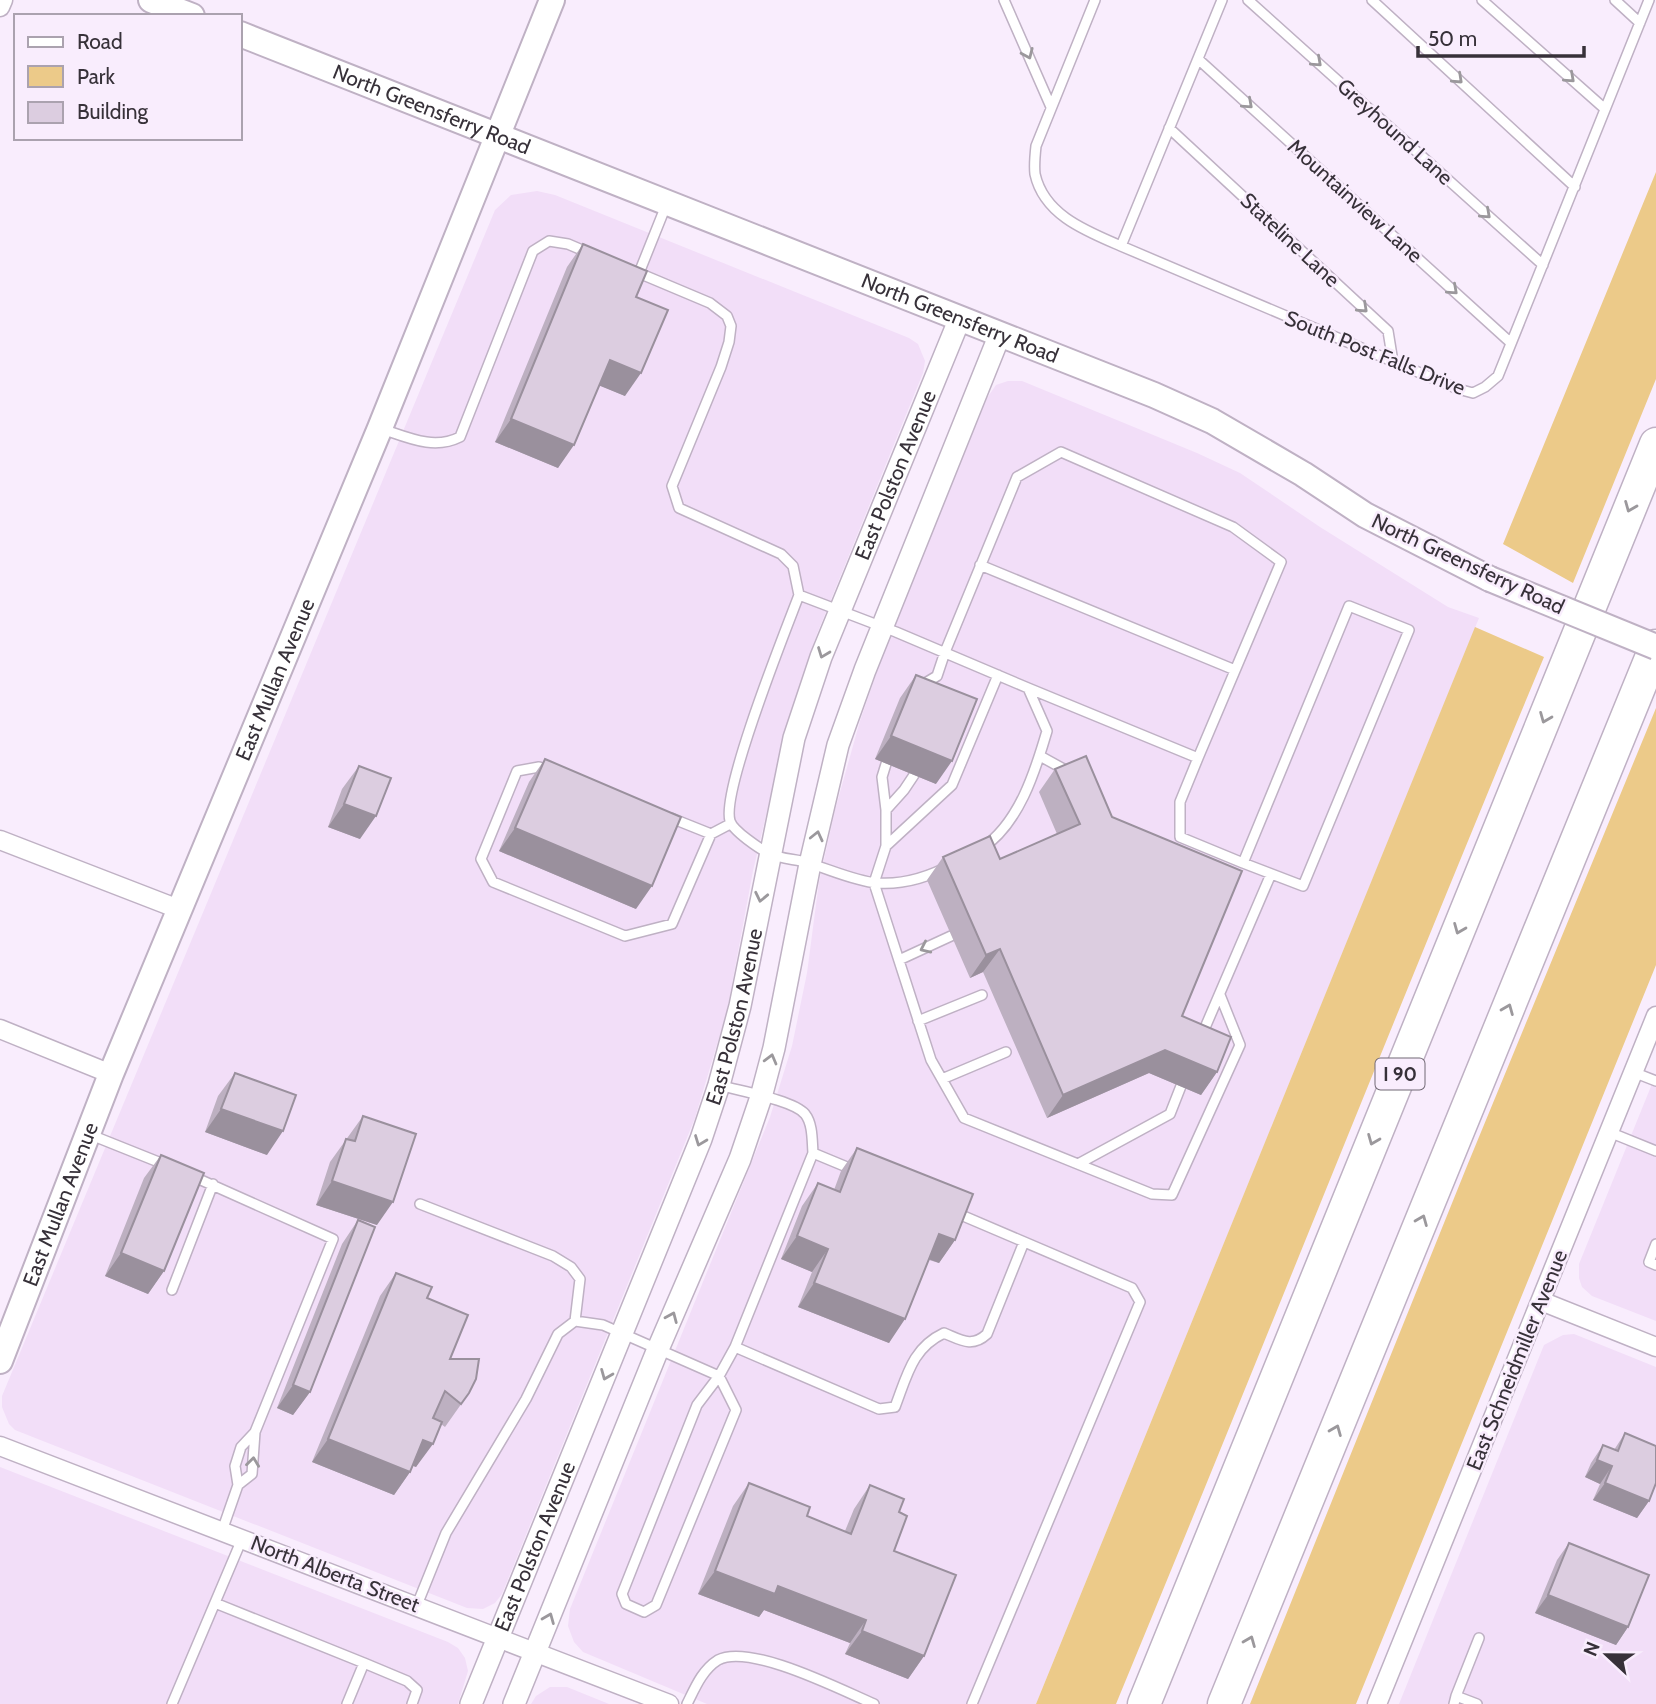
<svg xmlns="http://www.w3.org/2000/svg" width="1656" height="1704" viewBox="0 0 1656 1704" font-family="Cabin,sans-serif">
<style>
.built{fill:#f2def8}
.green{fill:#ecca89}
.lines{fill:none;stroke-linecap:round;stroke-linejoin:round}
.service-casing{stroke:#bfb1c4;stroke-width:12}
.minor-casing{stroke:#bfb1c4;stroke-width:21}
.tertiary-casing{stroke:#bfb1c4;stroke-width:24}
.secondary-casing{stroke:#bfb1c4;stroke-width:28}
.motorway-casing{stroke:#bfb1c4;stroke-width:35}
.service{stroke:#fff;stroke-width:9}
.minor{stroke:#fff;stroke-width:18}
.tertiary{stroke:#fff;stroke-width:21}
.secondary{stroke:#fff;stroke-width:24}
.motorway{stroke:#fff;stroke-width:32}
.secondary-bridge-casing{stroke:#bfb1c4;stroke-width:28;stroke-linecap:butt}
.secondary-bridge{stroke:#fff;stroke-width:24}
.wall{fill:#bdb0c1}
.shaded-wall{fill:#9a909d}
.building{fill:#dccde0;stroke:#9a909d;stroke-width:2}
.oneway{stroke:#9b989c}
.labels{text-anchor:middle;stroke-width:5;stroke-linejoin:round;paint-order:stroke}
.shield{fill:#f9edfd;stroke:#716974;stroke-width:2}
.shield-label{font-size:19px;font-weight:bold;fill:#373139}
.street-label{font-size:21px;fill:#373139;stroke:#f9edfd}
</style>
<rect width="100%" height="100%" fill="#f9edfd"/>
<path class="built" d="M537 191 555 195 909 338 918 344 925 361 923 373 817 634 799 688 773 785 753 871 727 1011 695 1118 502 1594 495 1603 483 1609 467 1608 15 1430 9 1424 2 1407V1396L495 210 511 195Z
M1008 381H1022L1197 453 1240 473 1320 527 1448 607 1479 618 1036 1704H707L583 1652 574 1642 568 1626 570 1609 770 1117 792 1046 807 973 819 882 835 810 860 721 883 654 987 398 996 385Z
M1656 1074V1321L1592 1296 1582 1287 1579 1278V1264Z
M1574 1334 1656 1367V1704H1399L1544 1345 1563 1335Z
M0 1467 448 1642 458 1648 465 1658 468 1671 458 1704H0Z
M550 1687H567L609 1704H531L536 1696Z"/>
<path class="green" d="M1656 172V379L1573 583 1503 544Z
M1475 627 1544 657C1399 1005 1260 1356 1116 1704H1036Z
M1656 708V965L1356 1704H1250L1467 1166Z"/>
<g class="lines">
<defs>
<path id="service" d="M1004 0 1051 107
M1095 0 1036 146C1035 155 1034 165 1035 174 1044 215 1086 231 1121 246L1458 389 1473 393 1485 387 1498 376 1649 0
M1248 0 1543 265
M1372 0 1575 187
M1482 0 1605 109
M1615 0 1640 23
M1198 59 1511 343
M1169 128 1388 331 1393 362
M1121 246 1222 0
M634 271 710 303 727 316 731 326 729 342 721 367 672 486 679 508 781 554 793 566 799 595
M639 273 667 203
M382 429C409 438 434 450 460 437L533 251 549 241 568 244 589 253
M980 565 1235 670
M799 595 896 632 1028 688 1047 731C1035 772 1019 824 981 849 972 854 962 859 953 864 929 877 904 885 877 883 853 881 825 867 801 861 791 859 779 858 770 854 760 849 733 831 730 821 721 791 785 632 799 595Z
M998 675 952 785 886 846 874 883 931 1060 964 1118 1152 1194 1172 1195 1240 1045 1220 995
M922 685 937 676 945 652 1017 477 1061 452 1233 527 1281 562 1198 758 1028 688
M1040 756 1069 772
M1198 758 1180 802V837L1243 863 1349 606 1409 630 1303 886 1243 863
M550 771 539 767 517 771 481 859 493 882 625 936 672 924 711 834
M886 810 904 790 914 775
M671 818 711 834 730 824
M886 846V810L882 777 886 764
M899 960 951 936
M918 1021 982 995
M1201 1037 1271 874
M1633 1072 1656 1081
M942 1079 1006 1052
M1609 1132 1656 1151
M91 1135 166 1165
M813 1153 854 1170
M1078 1164 1170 1114 1181 1086
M192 1176 333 1239 255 1432 241 1447 235 1466 238 1485 222 1531
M420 1204 553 1256 571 1267 580 1279 575 1321
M954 1212 1132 1288 1140 1302 972 1704
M1656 1244 1649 1262 1656 1265
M172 1290 213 1184
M735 1347 879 1409 895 1407C907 1376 912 1348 944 1333 961 1340 972 1348 987 1334L1024 1242
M719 1376 736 1410 656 1605 644 1612 626 1604 622 1594 697 1405Z
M238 1485 252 1474 255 1432
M215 1603 364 1663 347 1704
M417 1605 446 1533 526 1399 558 1334 575 1321 603 1325 719 1376 735 1347 813 1153C812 1141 813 1124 805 1114 793 1100 739 1091 719 1085
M364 1663 407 1681 417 1690 412 1704
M1456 1696 1479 1638
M172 1704 242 1539
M687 1704C695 1688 702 1670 718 1660 750 1643 841 1690 874 1704
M1454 1704 1456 1696 1477 1704"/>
<path id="minor" d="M0 7 3 0
M0 840 181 910
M0 1029 111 1074
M1541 1301 1656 1347
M0 1446 669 1704
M1377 1704 1656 1016"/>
<g id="tertiary">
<path id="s1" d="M471 1704 701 1139 719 1085 740 1006 794 738 821 657 960 318"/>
<path d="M514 1704 658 1349 740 1159 761 1097 774 1048 810 864 838 745 865 670 1000 334"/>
</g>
<g id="secondary">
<path d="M151 0 192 16"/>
<path id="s2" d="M240 34 1154 395 1212 421 1303 474 1365 515 1490 579"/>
<path id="s3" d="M0 1361 111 1074 380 428 552 0"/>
</g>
<path id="motorway" d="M1144 1704 1656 444
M1224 1704 1656 646"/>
</defs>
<use href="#service" class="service-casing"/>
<use href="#minor" class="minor-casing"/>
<use href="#tertiary" class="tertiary-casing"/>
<use href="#secondary" class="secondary-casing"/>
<use href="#motorway" class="motorway-casing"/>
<use href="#service" class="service"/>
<use href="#minor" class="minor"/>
<use href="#tertiary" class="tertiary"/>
<use href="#secondary" class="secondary"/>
<use href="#motorway" class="motorway"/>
<defs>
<path id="secondary-bridge" d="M1490 579 1656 647"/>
</defs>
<use href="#secondary-bridge" class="secondary-bridge-casing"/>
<use href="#secondary-bridge" class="secondary-bridge"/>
</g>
<path class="wall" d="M583 244 636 297 625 396 599 385 558 468 495 442 567 267Z
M916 675 936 784 875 759 900 698Z
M545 759 636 909 499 851 529 782Z
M359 766 360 839 328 827 342 789Z
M1055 769 1182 1016 1217 1072 1201 1095 1149 1073 1047 1118 983 972 970 978 927 880 943 857 1000 859 1057 834 1039 792Z
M235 1073 267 1155 205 1132 218 1096Z
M363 1116 377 1225 316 1205 330 1162Z
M857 1148 955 1240 939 1263 929 1260 889 1343 798 1307 812 1272 781 1259 802 1206 818 1183 834 1190 841 1171Z
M161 1155 164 1271 148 1294 105 1276 144 1178Z
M358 1220 310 1392 293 1415 277 1408 342 1244Z
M396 1273 427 1298 450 1359 469 1393 445 1427 441 1424 416 1467 413 1466 410 1472 394 1495 312 1462 380 1296Z
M1625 1433 1649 1501 1637 1518 1593 1500 1600 1484 1585 1477 1591 1463 1603 1445 1614 1450Z
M749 1483 807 1516 845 1531 854 1509 870 1485 899 1512 894 1551 924 1656 908 1679 845 1654 850 1643 764 1610 759 1617 698 1594 733 1506Z
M1569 1543 1628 1627 1616 1645 1535 1613 1557 1560Z"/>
<path class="shaded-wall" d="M610 360 641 373 625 396 593 383Z
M511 419 574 445 558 468 495 442Z
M891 736 952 761 936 784 875 759Z
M344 804 376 816 360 839 328 827Z
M515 828 652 886 636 909 499 851Z
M1000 949 983 972 970 978 986 955Z
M1165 1050 1217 1072 1201 1095 1149 1073 1047 1118 1063 1095Z
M221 1109 283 1131 267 1155 205 1132Z
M332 1181 393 1202 377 1225 316 1205Z
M939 1234 955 1240 939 1263 923 1257Z
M797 1236 828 1249 812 1272 781 1259Z
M121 1253 164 1271 148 1294 105 1276Z
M814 1283 905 1319 889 1343 798 1307Z
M293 1385 310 1392 293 1415 277 1408Z
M328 1439 410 1472 394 1495 312 1462Z
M423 1440 433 1444 416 1467 407 1463Z
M1597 1460 1612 1466 1600 1484 1585 1477Z
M1605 1483 1649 1501 1637 1518 1593 1500Z
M715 1571 778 1586 866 1620 850 1643 764 1610 759 1617 698 1594Z
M1548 1595 1628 1627 1616 1645 1535 1613Z
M862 1631 924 1656 908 1679 845 1654Z"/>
<path class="building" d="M583 244 647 271 636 297 668 310 641 373 610 360 574 445 511 419Z
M916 675 977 699 952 761 891 736Z
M1086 756 1112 817 1242 871 1182 1016 1231 1037 1217 1072 1165 1050 1063 1095 1000 949 986 955 943 857 990 836 1000 859 1080 824 1055 769Z
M545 759 681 817 652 886 515 828Z
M359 766 391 778 376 816 344 804Z
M235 1073 296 1095 283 1131 221 1109Z
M363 1116 416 1134 393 1202 332 1181 346 1139 355 1141Z
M857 1148 973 1194 955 1240 939 1234 905 1319 814 1283 828 1249 797 1236 818 1183 840 1192Z
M161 1155 204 1173 164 1271 121 1253Z
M358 1220 375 1227 310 1392 293 1385Z
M396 1273 432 1287 427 1298 468 1315 450 1359H479L476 1379 469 1393 461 1404 445 1391 433 1418 442 1422 433 1444 423 1440 410 1472 328 1439Z
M1625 1433 1656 1446V1483L1649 1501 1605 1483 1612 1466 1597 1460 1603 1445 1618 1451Z
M749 1483 810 1507 807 1516 851 1534 870 1485 904 1499 899 1512 907 1516 894 1551 956 1575 924 1656 862 1631 866 1620 778 1586 775 1594 715 1571Z
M1569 1543 1649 1575 1628 1627 1548 1595Z"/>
<defs><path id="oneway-chevron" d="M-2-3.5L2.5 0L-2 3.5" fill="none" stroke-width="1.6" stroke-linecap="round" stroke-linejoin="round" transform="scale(1.75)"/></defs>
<g class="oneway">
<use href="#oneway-chevron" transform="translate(1028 54) rotate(66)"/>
<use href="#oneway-chevron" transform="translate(1317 62) rotate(42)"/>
<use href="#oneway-chevron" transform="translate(1570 78) rotate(42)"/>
<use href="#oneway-chevron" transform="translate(1458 79) rotate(43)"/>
<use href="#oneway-chevron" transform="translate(1248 104) rotate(42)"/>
<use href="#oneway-chevron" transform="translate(1486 214) rotate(42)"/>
<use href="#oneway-chevron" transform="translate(1453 290) rotate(42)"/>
<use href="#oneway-chevron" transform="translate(1363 308) rotate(43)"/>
<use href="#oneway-chevron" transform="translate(1630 507) rotate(112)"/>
<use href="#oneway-chevron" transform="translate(823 653) rotate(111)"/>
<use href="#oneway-chevron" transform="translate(1545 718) rotate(112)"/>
<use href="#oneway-chevron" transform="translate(817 836) rotate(-77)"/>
<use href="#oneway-chevron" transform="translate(761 897) rotate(102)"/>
<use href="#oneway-chevron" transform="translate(1459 929) rotate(112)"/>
<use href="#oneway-chevron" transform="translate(925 948) rotate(155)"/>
<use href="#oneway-chevron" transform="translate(1508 1009) rotate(-68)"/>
<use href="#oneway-chevron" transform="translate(771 1059) rotate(-75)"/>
<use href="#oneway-chevron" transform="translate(1373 1140) rotate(112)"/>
<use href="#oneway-chevron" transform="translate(700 1141) rotate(111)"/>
<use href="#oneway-chevron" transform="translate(1422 1220) rotate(-68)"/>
<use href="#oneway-chevron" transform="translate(672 1317) rotate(-67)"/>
<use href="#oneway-chevron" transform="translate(606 1375) rotate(112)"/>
<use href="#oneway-chevron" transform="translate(1336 1430) rotate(-68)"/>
<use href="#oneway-chevron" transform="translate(253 1462) rotate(-83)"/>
<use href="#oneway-chevron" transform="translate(549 1618) rotate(-68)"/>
<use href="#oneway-chevron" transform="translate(1250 1641) rotate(-68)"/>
</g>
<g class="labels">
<rect class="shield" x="1375.5" y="1058.5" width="49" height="31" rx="5"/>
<g class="shield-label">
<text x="1400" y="1081">I 90</text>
</g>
<g class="street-label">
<text dy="7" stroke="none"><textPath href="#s2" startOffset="206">North Greensferry Road</textPath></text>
<text transform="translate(1395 132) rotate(42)" y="7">Greyhound Lane</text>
<text transform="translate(1355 201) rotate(42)" y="7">Mountainview Lane</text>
<text transform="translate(1290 240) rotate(43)" y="7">Stateline Lane</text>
<text dy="7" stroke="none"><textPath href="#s2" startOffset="774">North Greensferry Road</textPath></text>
<text transform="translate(1375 353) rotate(22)" y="7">South Post Falls Drive</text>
<text dy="7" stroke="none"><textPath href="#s1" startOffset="1304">East Polston Avenue</textPath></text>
<text transform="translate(1468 564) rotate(25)" y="7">North Greensferry Road</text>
<text dy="7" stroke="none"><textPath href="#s3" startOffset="735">East Mullan Avenue</textPath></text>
<text dy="7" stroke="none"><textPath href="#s1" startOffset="737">East Polston Avenue</textPath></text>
<text dy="7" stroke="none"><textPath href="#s3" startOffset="168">East Mullan Avenue</textPath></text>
<text transform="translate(1517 1360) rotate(-68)" y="7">East Schneidmiller Avenue</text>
<text dy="7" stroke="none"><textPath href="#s1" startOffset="170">East Polston Avenue</textPath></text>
<text transform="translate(335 1574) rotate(21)" y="7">North Alberta Street</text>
</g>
</g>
<rect x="14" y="14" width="228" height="126" fill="#f9edfd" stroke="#aba2af" stroke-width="2"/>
<rect x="28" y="37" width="35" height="10" fill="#ffffff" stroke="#aba2af" stroke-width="2"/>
<text x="77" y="49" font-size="21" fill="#373139">Road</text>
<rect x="28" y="66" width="35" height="21" fill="#ecca89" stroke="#aba2af" stroke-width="2"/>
<text x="77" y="84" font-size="21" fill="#373139">Park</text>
<rect x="28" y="102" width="35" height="21" fill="#dccde0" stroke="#aba2af" stroke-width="2"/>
<text x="77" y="119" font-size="21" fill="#373139">Building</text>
<g transform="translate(1607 1655) rotate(292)" stroke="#f9edfd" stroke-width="5" paint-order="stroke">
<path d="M0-5L12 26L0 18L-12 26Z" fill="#373139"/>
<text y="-10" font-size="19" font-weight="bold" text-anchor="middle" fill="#373139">N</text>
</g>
<path d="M1418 46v10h166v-10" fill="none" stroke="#373139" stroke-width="3.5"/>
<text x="1428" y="46" font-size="21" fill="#373139" stroke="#f9edfd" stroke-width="5" paint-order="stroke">50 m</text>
</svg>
